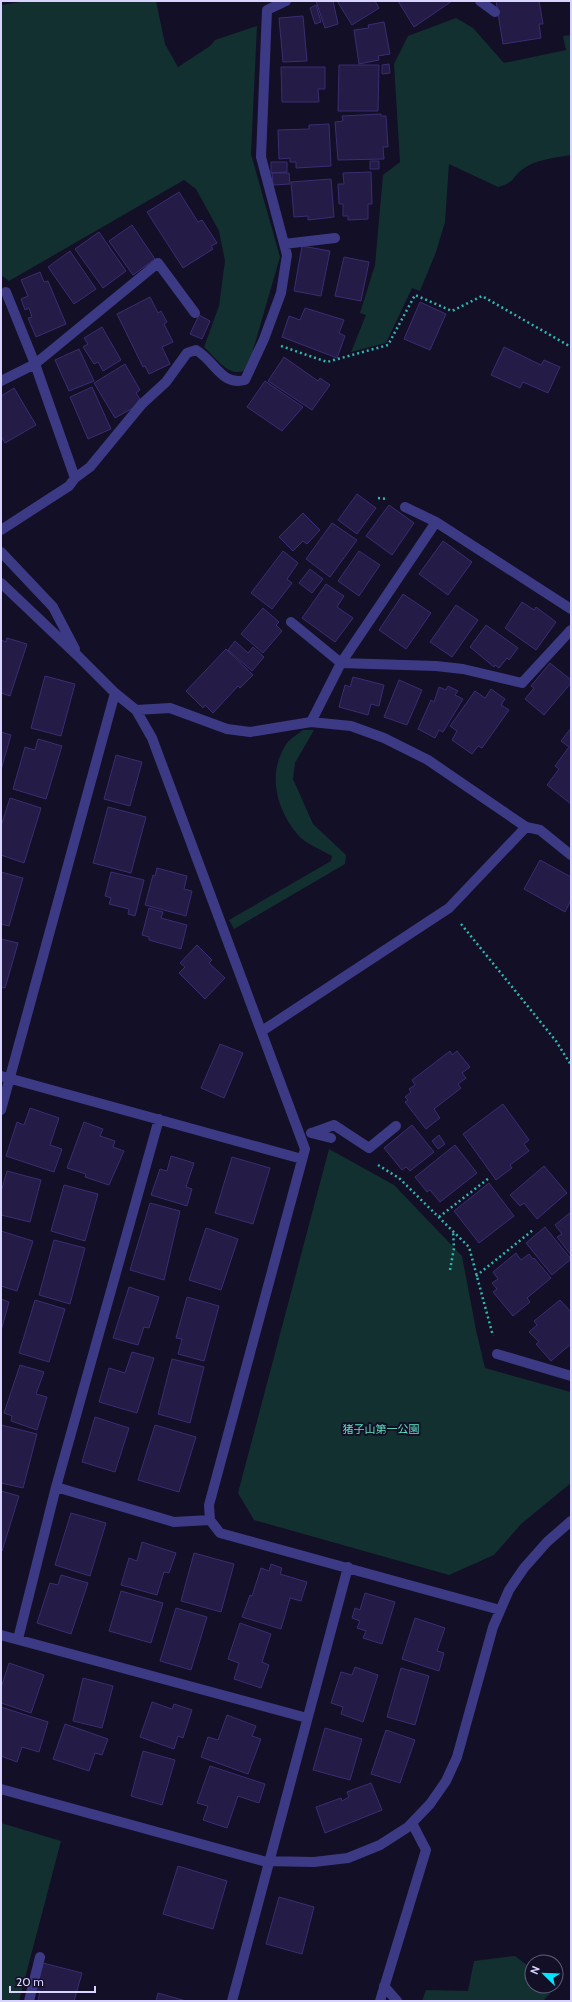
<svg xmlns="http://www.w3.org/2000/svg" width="572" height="2002" viewBox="0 0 572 2002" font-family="Cabin,'Noto Sans JP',sans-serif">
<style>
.green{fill:#12302f}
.building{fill:#241b47;stroke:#3b2d73}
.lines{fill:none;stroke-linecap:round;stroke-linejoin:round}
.path{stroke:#2fb8b0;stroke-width:2.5;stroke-dasharray:2 3;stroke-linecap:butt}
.minor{stroke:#3d3a85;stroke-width:10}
.labels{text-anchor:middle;stroke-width:4;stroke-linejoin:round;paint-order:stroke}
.park-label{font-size:11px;fill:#5fe0c0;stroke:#130f26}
</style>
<rect width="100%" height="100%" fill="#130f26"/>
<path class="green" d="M27 1H156L165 44 178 67 210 46 215 40 257 26 251 154 280 257 251 357 244 371C228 377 215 357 204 347L219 306 225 261 219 231 196 189 184 180 9 281 1 275V5Z
M456 18 473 28 504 63 566 50 563 36 571 35V155C555 158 536 159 523 169 510 179 517 181 498 187L449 164 445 222 436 252 420 291 412 288 386 343 351 352 366 315 360 313 375 265 383 175 400 162 394 64 408 36Z
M303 730H314L295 763 293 779 313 824 346 855 345 864 234 929 229 920 331 861 332 856C322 850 306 844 298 835 277 810 267 776 285 746 288 740 298 734 303 730Z
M329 1149 394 1185 462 1256 476 1330 485 1368 571 1392V1483L521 1524 494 1555 449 1575 254 1520 238 1493Z
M1 1823 61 1841 19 2001H1Z
M515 1956 532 1969V1986L556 1987 543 2001H422L426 1990 468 1991 474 1961Z"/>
<path class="building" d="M316 1H333L338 24 325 28Z
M337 1H375L379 8 352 25Z
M398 1H452L414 27Z
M496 1H539L543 24H539L541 38 503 44Z
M316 5 321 22 315 24 310 8Z
M303 16 307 61 283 62 279 18Z
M384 22 390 54 378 56 379 60 359 64 354 30 369 28 368 25Z
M389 64 390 73 382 74V65Z
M339 65H379L378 111H338Z
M281 67H325V89H318L319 102H282Z
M381 114V116H386L388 147H383L384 159 338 160 335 122 343 121 342 116Z
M329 124 331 166 296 168V162H290V158L279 159 278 130 309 129V125Z
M370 161H379V169H370Z
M271 162H287V172L271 173Z
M371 172 372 204H368V219L348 220V216H343V204H339L338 184H344L343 173Z
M272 173H289L290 184 273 185Z
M331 179 334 217 308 220V216L294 217 291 182Z
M179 192 198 222 202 220 217 243 211 246 213 249 183 268 147 212Z
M132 225 155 259 133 275 109 241Z
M99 232 126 271 103 288 75 249Z
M302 246 330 251 321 296 294 291Z
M70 251 96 289 74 304 48 267Z
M344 257 369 262 361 301 335 296Z
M40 272 44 282 48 281 66 324 36 337 28 318 32 317 29 308 25 310 21 299 28 296 21 280Z
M150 297 158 313 161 311 167 322 164 324 173 342 162 347 170 364 149 374 145 366 143 367 117 314Z
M420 302 446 314 430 350 404 339Z
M305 308 344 320 339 333 345 336 337 358 282 337 289 316 300 320Z
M199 315 210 321 202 339 190 334Z
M102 327 121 360 103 371 98 362 94 364 83 347 88 344 84 338Z
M504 347 541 365 544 360 560 367 548 393 523 382 520 388 491 375Z
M79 349 94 381 69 391 55 360Z
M284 357 318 381 320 378 330 385 312 410 268 381Z
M125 364 140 390 136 393 140 399 133 408 115 418 94 383Z
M265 381 303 407 282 431 247 407Z
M92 387 111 429 88 439 70 397Z
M14 388 36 425 5 443 1 436V396Z
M357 494 376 508 357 534 338 520Z
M389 505 414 523 392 555 366 536Z
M303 513 320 530 307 544 303 541 293 551 279 537Z
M332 523 357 540 330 577 306 559Z
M443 541 472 562 448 595 419 574Z
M283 551 298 563 287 579 292 583 272 609 251 593Z
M359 551 380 565 359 596 338 581Z
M310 569 323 579 312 593 299 583Z
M326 584 344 596 337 607 353 618 335 642 302 618Z
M403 594 431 613 406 649 379 630Z
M522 602 534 610 536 607 556 622 536 650 505 628Z
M456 605 478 620 452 657 430 642Z
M263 608 279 622 276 625 282 631 263 653 241 634Z
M486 625 518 648 509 660 507 658 499 668 495 665 494 667 470 647Z
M7 638 27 644 10 696 1 693V640L6 642Z
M235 641 248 653 253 647 264 657 252 671 228 650Z
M226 649 253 675 240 688 238 686 213 713 205 705 203 708 186 691Z
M550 663 571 680V683L544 715 525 699 534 688 531 686Z
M45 676 75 684 61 736 31 728Z
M353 677 384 685 379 706 371 704 368 715 339 707 345 685 350 687Z
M399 680 422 690 407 725 384 717Z
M448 686 458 691 455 695 463 699 443 732 439 730 435 738 418 729 431 700 434 702 439 687 446 690Z
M491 689 505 699 501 705 509 710 482 748 478 746 472 754 452 740 457 731 450 726 475 691 485 698Z
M571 728V804L547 785 559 769 555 766 569 747 561 741Z
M1 732 11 735 1 770Z
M38 739 62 746 46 799 13 789 25 747 35 750Z
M116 755 142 762 130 806 104 799Z
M10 798 41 808 24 863 1 855V826Z
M108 807 146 817 131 873 93 863Z
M540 860 571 877V900L565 912 524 889Z
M157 868 187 876 184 889 192 891 186 916 145 905 153 875 155 876Z
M1 872 23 878 9 926 1 924Z
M111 872 144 880 135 916 128 914 129 909 109 904 111 898 105 896Z
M149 908 163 912 161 918 187 925 181 949 149 940V937L142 935Z
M1 939 18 943 5 988 1 987Z
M197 945 212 960 209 963 225 978 205 999 179 973 185 967 180 963Z
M220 1044 243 1053 224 1098 201 1088Z
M450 1051 452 1055 457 1051 470 1067 462 1073 466 1078 458 1084 461 1088 434 1109 440 1118 426 1129 405 1102 408 1100 405 1097 411 1092 409 1089 415 1085 412 1080Z
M503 1104 529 1140 524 1144 529 1151 510 1165 512 1168 496 1180 463 1134Z
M30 1108 59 1118 50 1145 62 1149 54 1172 6 1156 17 1122 24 1125Z
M84 1122 103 1129 100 1136 115 1141 113 1147 124 1151 109 1185 85 1177 86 1174 67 1168Z
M412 1125 434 1152 410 1171 406 1167 402 1170 384 1148Z
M439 1135 445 1144 438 1149 432 1141Z
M455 1145 477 1173 440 1202 430 1190 427 1192 415 1177Z
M171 1156 194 1163 186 1187 192 1189 187 1206 151 1195 160 1169 167 1171Z
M232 1157 270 1168 253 1224 215 1213Z
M544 1166 567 1193 537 1219 524 1203 520 1206 510 1195Z
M7 1171 41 1180 30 1222 1 1215V1192Z
M489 1183 514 1216 479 1243 454 1211Z
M64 1185 98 1194 85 1241 51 1231Z
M150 1203 180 1211 164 1280 130 1270Z
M571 1212V1255L557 1237 562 1234 555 1225Z
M545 1227 571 1259 552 1275 526 1243Z
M206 1228 238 1239 221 1290 189 1280Z
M1 1231 33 1241 17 1291 1 1286Z
M54 1240 85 1248 70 1304 39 1295Z
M516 1253 521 1260 529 1254 533 1259 534 1258 551 1278 527 1298 530 1302 513 1316 493 1292 497 1289 492 1283 498 1279 493 1272Z
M129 1287 159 1297 149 1328 144 1327 138 1345 113 1338Z
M187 1297 219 1306 204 1361 178 1354 182 1339 176 1338Z
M1 1299 9 1302 1 1331Z
M35 1300 65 1309 49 1362 19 1353Z
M560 1300 571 1312V1344L551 1361 536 1344 539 1342 529 1332 537 1325 534 1321Z
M132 1352 154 1358 137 1413 99 1402 109 1368 125 1373Z
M172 1359 204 1367 190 1423 158 1414Z
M20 1365 44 1372 36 1394 47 1397 37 1430 11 1421 12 1416 4 1413Z
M95 1417 129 1428 115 1472 82 1462Z
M1 1425 37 1434 23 1488 1 1483Z
M155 1425 196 1437 179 1492 138 1480Z
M1 1491 19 1496 2 1551H1Z
M71 1513 106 1523 90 1576 55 1565Z
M142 1542 176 1553 169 1573 164 1572 157 1595 121 1585 129 1558 137 1561Z
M194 1553 234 1564 221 1612 181 1601Z
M271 1564 282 1568 280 1574 307 1582 301 1601 290 1598 281 1629 242 1617 250 1595 252 1596 261 1568 269 1571Z
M61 1575 88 1583 71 1634 37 1623 50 1583 58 1585Z
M121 1591 163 1603 151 1643 109 1631Z
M365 1593 395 1602 382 1644 363 1638 366 1631 357 1628 360 1621 352 1618 355 1608 360 1610Z
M176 1608 207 1617 191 1670 160 1661Z
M415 1618 445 1628 437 1651 444 1653 439 1671 402 1659Z
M240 1623 271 1634 262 1662 269 1665 261 1688 234 1679 239 1663 228 1659Z
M9 1663 44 1675 31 1713 1 1703V1688Z
M355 1667 378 1675 363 1722 341 1714 343 1707 331 1703 341 1672 352 1675Z
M401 1668 429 1676 415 1725 387 1717Z
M83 1678 113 1686 102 1728 73 1721Z
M152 1702 172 1709 174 1704 192 1710 183 1738 178 1736 174 1749 140 1737Z
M1 1707 48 1722 39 1752 22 1747 17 1762 1 1756Z
M227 1715 256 1726 252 1736 261 1739 248 1774 201 1757 208 1737 218 1740Z
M65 1724 108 1739 102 1755 95 1753 89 1771 53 1759Z
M325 1728 362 1739 350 1780 313 1770Z
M386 1730 415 1740 400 1783 371 1774Z
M143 1751 175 1760 162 1805 131 1796Z
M210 1766 265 1784 259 1803 238 1796 227 1828 203 1820 208 1806 197 1803Z
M371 1783 382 1810 325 1833 316 1807 341 1798 342 1801 349 1797 347 1792Z
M178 1866 227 1881 213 1929 163 1914Z
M279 1897 314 1907 302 1954 266 1944Z
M43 1963 82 1973 74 2001H38L40 1991 36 1990Z
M158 1993 186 2001H156Z"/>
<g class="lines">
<path class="path" d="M281 346 327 362 388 345 415 295 452 311 482 296 571 347
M378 498 388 499
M461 924 556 1041 571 1065
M378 1165 399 1178 469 1247 493 1336
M439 1217 489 1178
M450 1270 454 1248 453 1231
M476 1276 533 1230"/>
<path class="minor" d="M480 1 495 12
M284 244 335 238
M6 292 35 364 75 478
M1 381 35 364 158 263 195 313
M405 507 436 522
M1 530 69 486 75 478 90 467 142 404 166 382 187 353 196 350C215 361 221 386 245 380L264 339 281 293 287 255 261 157 267 10 286 1
M1 552 53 607 75 649
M1 583 78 656 115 693 136 710 152 738 305 1149 209 1505 210 1520 220 1533 500 1610
M291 622 341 663 436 666 463 669 522 683 571 630
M136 710 170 708 227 729 250 732 311 722 351 726 384 738 428 760 526 827
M311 722 341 663 436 522 571 609
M262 1031 449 908 526 827 540 830 571 855
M1 1076 302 1159
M1 1110 115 693
M311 1133 331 1138
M312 1133 334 1125 369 1148 396 1126
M497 1354 571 1376
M56 1487 174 1522 210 1520
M1 1635 307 1718
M18 1639 56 1487 159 1119
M1 1789 263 1861 314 1862 348 1858 380 1845 408 1827 430 1804 446 1781 457 1757 493 1627 509 1590 524 1568 547 1542 571 1521
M384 1986 397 2001
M29 2001 40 1957
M232 2001 348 1567
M380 2001 426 1850 412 1823"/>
</g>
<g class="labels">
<g class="park-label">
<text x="381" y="1433">猪子山第一公園</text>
</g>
</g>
<rect width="572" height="2002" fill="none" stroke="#d9d4ff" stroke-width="4"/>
<g transform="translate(544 1974) rotate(293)"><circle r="19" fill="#130f26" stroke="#625e7d"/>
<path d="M0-3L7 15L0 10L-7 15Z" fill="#00e5ff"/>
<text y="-6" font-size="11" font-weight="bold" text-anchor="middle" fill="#d9d4ff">N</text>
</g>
<path d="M10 1986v6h85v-6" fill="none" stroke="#d9d4ff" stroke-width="2"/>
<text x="16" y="1986" font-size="12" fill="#d9d4ff" stroke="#130f26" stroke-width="3" paint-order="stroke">20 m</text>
</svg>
